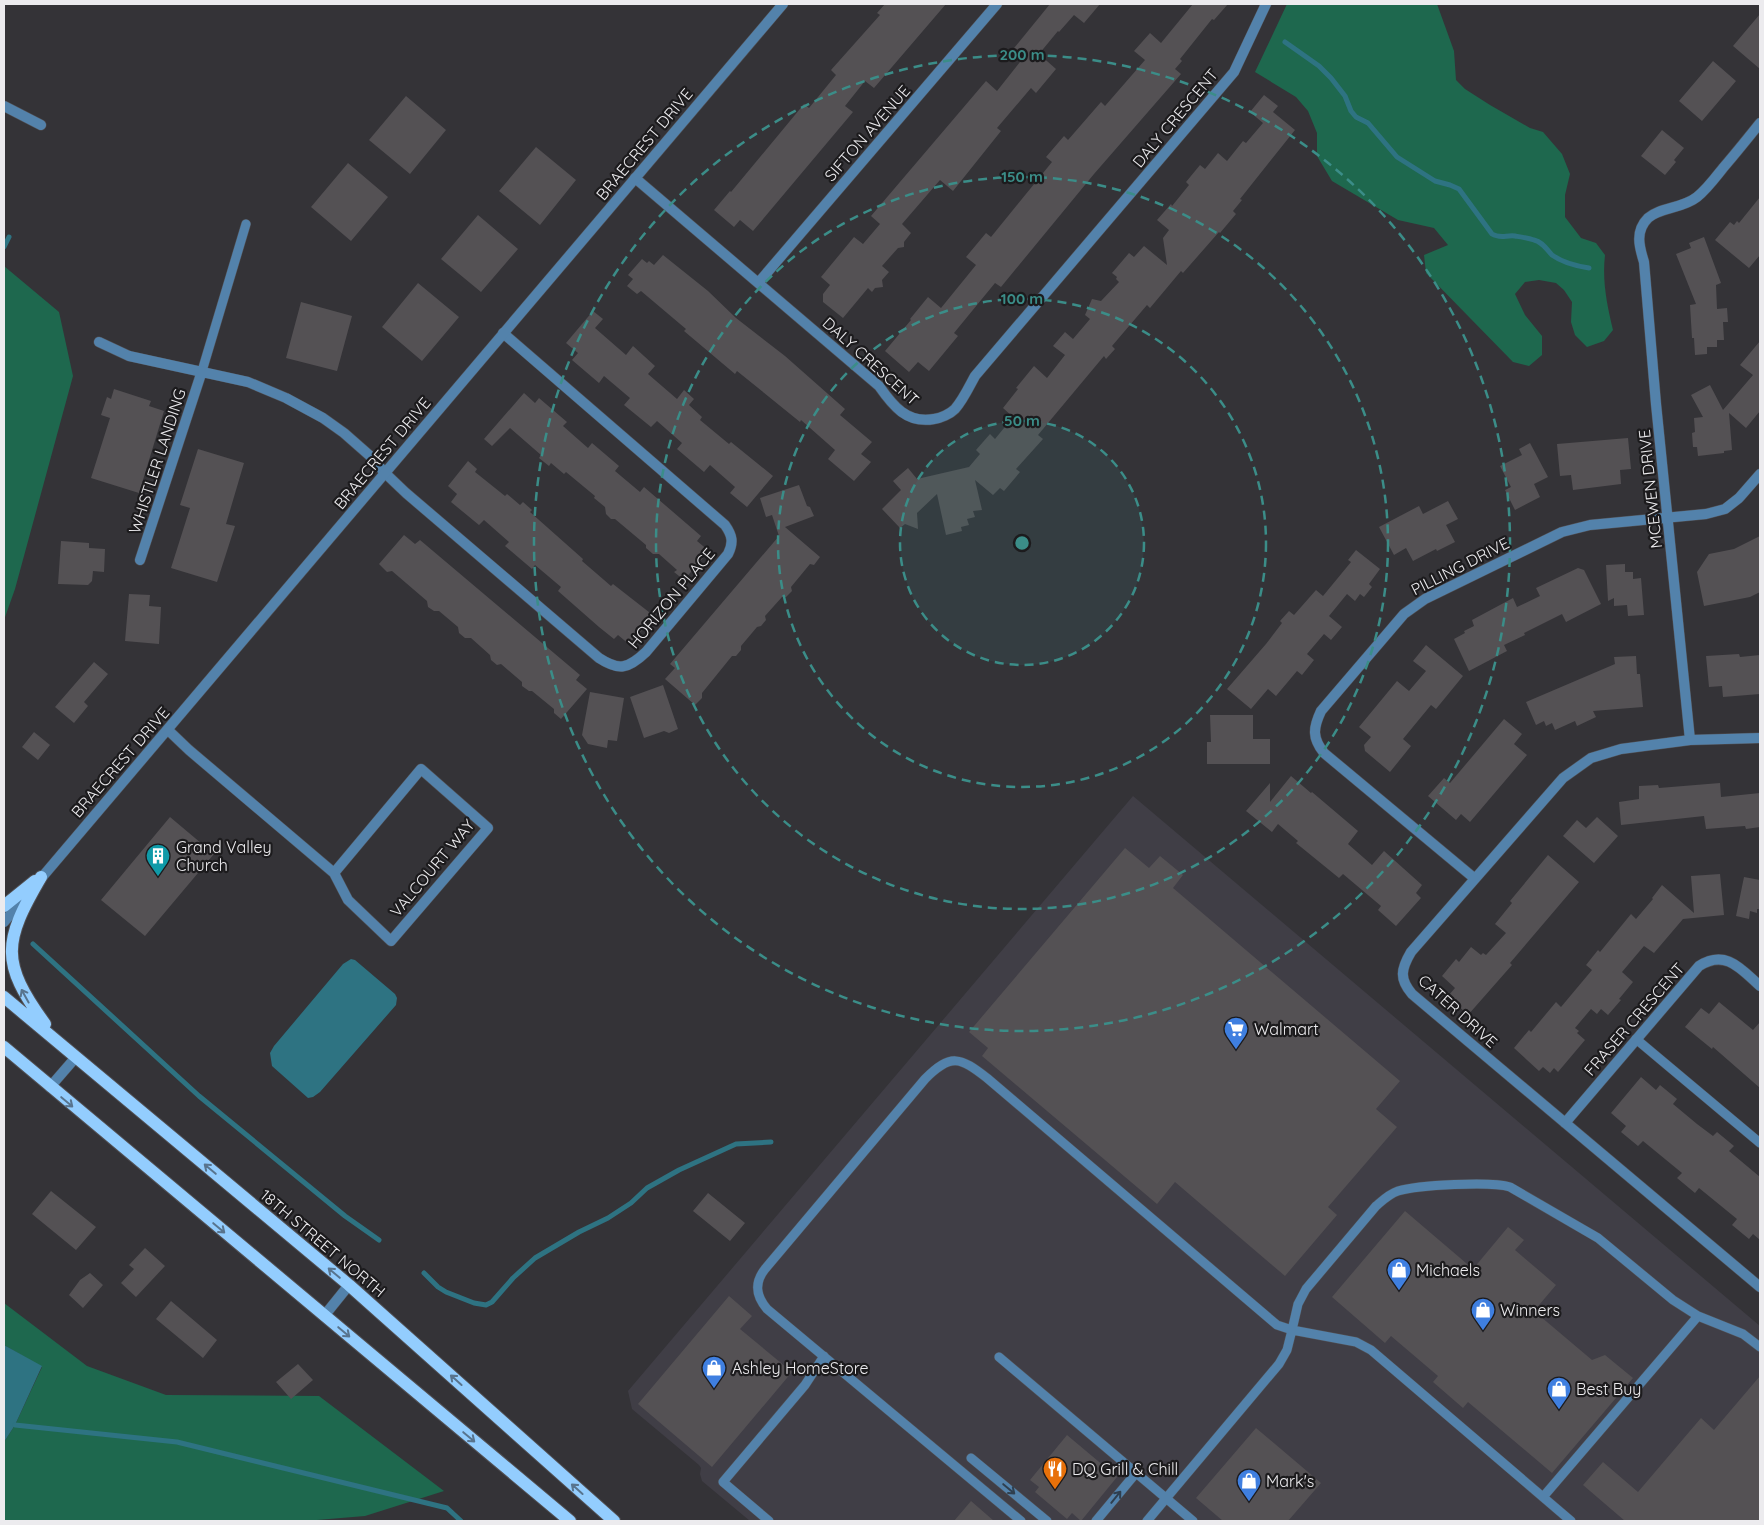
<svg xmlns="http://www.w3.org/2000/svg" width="1764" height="1525" viewBox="0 0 1764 1525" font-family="Quicksand,sans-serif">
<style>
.built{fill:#403e46}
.green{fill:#1e684e}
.water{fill:#2e7382}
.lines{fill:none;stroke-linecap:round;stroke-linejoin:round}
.stream{stroke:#2e7382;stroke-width:5}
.building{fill:#545154}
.service-casing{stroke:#515054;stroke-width:10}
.minor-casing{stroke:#515054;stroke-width:11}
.tertiary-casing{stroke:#515054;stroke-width:11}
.primary-casing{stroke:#515054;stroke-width:14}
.service{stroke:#5382ab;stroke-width:9}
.minor{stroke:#5382ab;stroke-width:10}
.tertiary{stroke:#5382ab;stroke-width:10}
.primary{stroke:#93cdfe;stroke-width:12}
.oneway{stroke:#58748e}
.oneway2{stroke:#2f3f4f}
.ring{fill:none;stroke:#3b8d88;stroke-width:2.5;stroke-dasharray:9 6}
.labels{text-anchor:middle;stroke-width:4.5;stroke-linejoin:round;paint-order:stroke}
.street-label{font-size:16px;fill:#ecebee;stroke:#1c1b1d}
.poi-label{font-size:16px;fill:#ecebee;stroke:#1c1b1d;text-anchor:start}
.centre{fill:#3b8d88;stroke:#1c1b1d;stroke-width:2.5}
.ring-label{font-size:15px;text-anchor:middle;font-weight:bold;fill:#3b8d88;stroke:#1c1b1d;stroke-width:4.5;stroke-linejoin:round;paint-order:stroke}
</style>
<rect width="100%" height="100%" fill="#343337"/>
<path class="built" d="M1133 796 1760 1326V1521H750L702 1481 700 1474 701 1468 699 1465 632 1409 628 1391Z"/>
<path class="green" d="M1287 4H1437L1454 51 1456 80 1465 89 1490 105 1530 128 1543 132 1562 154 1570 174 1565 195V217L1581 238 1596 243 1605 255C1602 281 1607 305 1613 330L1604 341 1587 347 1575 335 1571 322 1572 302 1564 290 1556 283 1539 280 1525 282 1515 294 1525 315 1542 336V355L1529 366 1513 362 1426 273 1424 255 1448 245 1434 228 1398 220 1332 181 1317 156V133L1308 111 1296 97 1255 72Z
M4 266 59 312 73 376 15 589 4 620Z
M4 1303 87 1366 166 1395 319 1396 444 1491 365 1516 305 1521H4V1442L15 1425 42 1367 4 1345Z"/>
<path class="water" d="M351 959 355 960 395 994 397 998 396 1005 320 1092 313 1097 308 1098 272 1066 270 1053 274 1046 343 964Z
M4 1345 42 1366 15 1425 4 1442Z"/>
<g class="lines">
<path class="stream" d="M1285 42 1319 66 1331 78 1345 96 1351 111 1356 117 1368 123 1397 157 1435 181 1450 185 1459 189 1492 234C1500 239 1506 235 1515 236 1521 237 1528 238 1534 240 1543 242 1546 249 1552 255 1563 263 1576 266 1589 268
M4 247 9 237
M33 944 199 1096 345 1216 379 1240
M424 1273 438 1287 446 1292 474 1303 486 1305 492 1302 513 1278 535 1258 579 1232 608 1218 631 1203 647 1188 679 1170 736 1144 771 1142
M15 1425 177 1442 447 1508 461 1521"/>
</g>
<path class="building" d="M885 4H946L874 88 865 81 845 106 853 112 753 231 740 220 734 227 714 210 730 191 731 192 804 104 809 108 836 75 831 70 880 15 877 13Z
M1050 4H1100L1084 23 1074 15 1059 32 1058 31 1039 54 1056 69 1036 93 1031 88 997 128 1001 131 953 191 940 180 902 224 911 233 904 242V247L898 248 882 266 889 272 882 280 883 287 875 288 872 292 868 288 843 318 823 302V294L830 285 821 277 854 237 863 244 880 224 871 216 986 81 997 91 1020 62 1010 53Z
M1193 4H1228L1214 20 1212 19 1180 59 1182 61 1175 69 1181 74 1094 174 1001 287 995 283 954 333 958 336 929 371 918 362 909 372 885 351 911 320 910 319 928 297 941 308 976 265 966 257 986 233 991 237 1052 162 1046 157 1064 136 1068 140 1101 102 1105 106 1145 60 1134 51 1150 33 1161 43Z
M1760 14V69L1733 46Z
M1713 61 1736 81 1702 121 1679 101Z
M1264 95 1278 106 1273 112 1295 130 1240 199 1242 200 1233 211 1236 214 1220 233 1219 232 1183 273 1181 271 1150 308 1147 305 1112 346 1115 349 1106 359 1104 356 1038 435 1043 439 1016 469 1020 472 1004 491 1000 488 993 495 975 480 982 510 973 511 975 517 967 519 969 525 961 527 962 531 946 535 937 494 917 513 918 529 905 524 900 528 882 509 901 490 893 481 908 468 917 479 969 467 980 454 976 450 990 434 995 439 1013 417 1003 408 1018 389 1016 388 1034 366 1047 378 1065 355 1053 346 1065 332 1073 339 1090 319 1085 315 1092 299 1101 301 1119 282 1116 279 1117 277 1112 273 1129 253 1134 257 1144 246 1167 265 1163 238 1169 230 1157 220 1171 204 1172 206 1189 185 1186 182 1200 165 1205 169 1218 153 1227 161 1243 141 1246 143 1263 123 1250 112Z
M406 96 446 130 410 174 369 140Z
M1662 130 1684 148 1674 160 1676 162 1665 175 1641 156Z
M536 147 576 180 540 225 499 191Z
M348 163 388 197 351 241 311 207Z
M1760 197V255L1749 268 1715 240 1730 222 1734 225 1737 221 1739 223Z
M478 215 518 249 481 292 441 259Z
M1704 237 1721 283 1716 285 1717 309 1727 308 1728 322H1723L1724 340H1717V347H1707V354L1695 355 1694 338H1692L1690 305 1696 304 1676 254 1691 248 1689 243Z
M663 255 708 291 736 318 785 356 845 409 840 415 872 442 861 454 871 462 854 481 828 459 835 450 801 420 800 422 737 371 735 374 684 331 686 329 641 291 637 294 627 286 633 279 628 275 642 259 647 263 649 261 654 265Z
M418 283 459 317 422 361 382 327Z
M301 302 352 316 337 371 286 358Z
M593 311 603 319 595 328 626 355 633 346 655 366 648 374 677 399 684 390 694 399 689 405 702 417 700 420 729 444 731 442 773 476 747 507 730 493 735 487 710 465 704 472 677 449 682 443 657 421 651 427 624 405 630 398 604 376 599 383 572 360 578 353 566 343Z
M1760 341V411L1746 428 1729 413 1732 450 1724 451V453L1698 456 1697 447H1693L1692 433 1695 432 1694 418 1703 417 1691 395 1710 385 1723 410 1753 375 1740 365Z
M114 389 151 401 149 406 164 411 139 493 91 478 110 418 101 415 107 397 111 399Z
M524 393 535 403 539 398 567 422 563 426 588 448 592 443 619 466 615 471 640 492 644 487 701 536 697 541 709 551 684 580 674 572 677 570 659 554H653L646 548V545L615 519H611L606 514 605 507 594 498 595 496 566 472 564 474 551 463 549 466 539 458 541 455 510 428 492 446 484 439Z
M1628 438 1631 469 1620 470 1621 484 1573 490 1571 475 1560 476 1557 444Z
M1530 443 1548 477 1534 484 1540 497 1515 510 1505 490 1511 487 1500 466 1522 455 1519 449Z
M198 449 244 463 226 524 235 526 217 582 171 568 190 508 180 505Z
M468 461 477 469 475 472 505 496 507 494 520 505 523 502 532 510 530 512 583 559 582 561 611 586 613 584 654 616 630 645 618 635 614 639 599 627 558 591 561 587 535 565 532 569 505 546 509 542 484 520 479 525 451 502 457 494 448 486Z
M799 485 807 506 810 507 814 516 785 527 820 557 814 565 810 564 791 587 792 591 786 597H782L765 616 766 620 761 626 757 627 741 646V650L736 656H732L702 693V698L695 705 665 679 675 668 670 664 779 536 772 515 766 517 760 498Z
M1448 501 1458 519 1446 525 1455 542 1437 551 1436 549 1413 561 1406 548 1394 555 1379 527 1419 506 1423 514Z
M404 535 415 544 420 540 580 675 576 680 587 689 561 719 554 713V709L532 691H529L522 686V682L501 664 497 665 491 660 490 655 471 638H465L459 633 458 627 439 611H434L428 607 427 601 392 571 387 572 379 564Z
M1760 536V592L1750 597 1704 606 1697 572 1709 554 1734 549Z
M61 541 89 543V548L105 549 104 572 93 571 92 581 88 585 58 584Z
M1356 550 1380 569 1369 584 1372 587 1364 597 1360 594 1355 601 1347 594 1329 616 1342 627 1331 640 1324 634 1307 654 1314 660 1302 675 1297 671 1276 696 1268 689 1251 709 1227 689 1266 644 1282 623 1280 621 1289 611 1294 615 1316 590 1323 596 1351 562 1348 560Z
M1625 564V572H1633V579L1641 578 1644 615 1628 616 1627 605 1614 606V598L1608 601 1606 565Z
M1578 568 1584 570 1601 604 1566 622 1562 614 1524 633 1525 635 1504 645 1507 651 1469 671 1454 639 1465 633 1464 631 1474 626 1472 620 1513 598 1517 607 1540 596 1536 588Z
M129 594 150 595 149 606 161 607 159 644 125 641Z
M1426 645 1463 676 1436 709 1431 705 1403 739 1411 746 1390 772 1365 751 1364 745 1371 737 1359 727 1397 681 1409 691 1426 671 1413 661Z
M1739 654 1740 657 1760 655V694L1723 697 1722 686 1709 687 1706 656Z
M1636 656 1637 674H1640L1643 707 1593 711 1596 717 1577 726 1575 721 1555 730 1552 723 1546 726 1544 721 1536 725 1526 702 1615 664 1614 657Z
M94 662 108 674 84 702 88 706 74 723 55 707Z
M663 685 678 729 669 733 664 731 644 738 630 697Z
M590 692 624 698 617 741 608 740 607 748 588 744 582 735Z
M1210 715H1253V739H1270V764H1207V742H1211Z
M1504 719 1522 734 1514 744 1527 755 1470 822 1461 814 1456 820 1428 796 1444 778 1450 783Z
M34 732 50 745 38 760 22 747Z
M1291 776 1311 793 1312 792 1358 831 1348 844 1372 865 1384 851 1422 885 1416 893 1421 898 1396 926 1378 910 1381 906 1343 874 1339 878 1296 843 1298 841 1278 824 1272 832 1246 811 1270 783V802Z
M1720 783 1721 797 1760 793V827L1746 829 1745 826 1706 829 1704 816 1621 825 1619 802 1639 799V786L1658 785 1659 788Z
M170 817 214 854 145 936 101 900Z
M1597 817 1618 836 1594 863 1563 836 1577 820 1586 828Z
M1125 848 1149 868 1160 856 1183 875 1173 888 1400 1081 1376 1109 1397 1127 1328 1207 1337 1215 1285 1276 1175 1182 1157 1204 982 1056 988 1048 969 1032Z
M1548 855 1579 882 1510 963 1512 965 1468 1015 1448 996 1455 988 1442 976 1456 959 1459 962 1471 947 1481 955 1483 953 1486 955 1506 933 1495 924 1512 903 1510 901Z
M1720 874 1724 915 1683 919 1654 953 1644 946 1622 972 1633 982 1619 999 1621 1000 1608 1015 1601 1009 1597 1014 1591 1009 1575 1028 1579 1031 1577 1033 1585 1040 1558 1072 1554 1068 1550 1073 1543 1067 1539 1071 1514 1048 1529 1030 1531 1032 1556 1002 1561 1007 1592 970 1586 965 1598 950 1600 952 1631 914 1636 919 1653 899 1652 898 1662 885 1694 913 1691 876Z
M1744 877 1760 880V909H1757V913L1750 911 1749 919 1736 916Z
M1719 1002 1753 1030 1760 1022V1088L1713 1047 1712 1049 1685 1027 1701 1008 1709 1014Z
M1641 1077 1656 1090 1660 1085 1677 1099 1673 1104 1697 1124 1713 1136 1717 1132 1734 1146 1729 1151 1760 1177V1240L1753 1234 1749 1239 1732 1225 1737 1219 1699 1188 1695 1193 1677 1178 1682 1173 1643 1141 1638 1146 1621 1132 1626 1126 1611 1113Z
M51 1191 96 1227 76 1250 32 1214Z
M708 1193 745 1223 730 1241 693 1211Z
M1405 1211 1473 1269 1508 1227 1524 1240 1515 1250 1556 1285 1534 1311 1592 1360 1605 1355 1633 1378 1552 1473 1468 1402 1463 1408 1433 1382 1438 1376 1391 1336 1385 1343 1332 1297Z
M145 1248 165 1266 136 1297 121 1283 134 1269 129 1265Z
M90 1273 103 1285 83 1308 69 1295 80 1280Z
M729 1296 752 1316 740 1329 792 1372 712 1467 638 1404Z
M171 1301 217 1340 203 1358 156 1319Z
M298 1364 313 1380 291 1399 276 1382Z
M1760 1376V1521H1625L1583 1485 1603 1462 1638 1492 1701 1418 1714 1430Z
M1256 1428 1321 1483 1288 1521H1223L1196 1498Z
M1067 1435 1117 1477 1081 1521 1072 1513 1067 1519 1035 1492 1039 1487 1030 1480Z
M971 1501 994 1521H954Z"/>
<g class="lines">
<defs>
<path id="service" d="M202 371 246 224
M1636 1039 1760 1143
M999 1357 1193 1521
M971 1458 1047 1521
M1543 1497 1698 1316 1743 1334 1760 1347
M769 1521 723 1482 805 1385 824 1356
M1021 1521 767 1309C756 1296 754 1283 765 1269L925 1079C951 1053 960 1057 987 1078L1277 1325 1292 1330 1298 1304 1306 1289 1376 1206C1383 1200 1389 1194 1398 1191 1418 1185 1491 1181 1510 1187L1598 1238 1673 1300 1698 1316
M1096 1521 1136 1473
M1147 1521 1279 1364 1287 1350 1292 1330 1356 1342 1371 1350 1571 1521"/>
<path id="minor" d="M4 106 41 125
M635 178 879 386C893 406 907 424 934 419 941 418 950 414 955 409 963 400 969 387 975 376L1234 72 1266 4
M759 282 997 4
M99 342 129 356 248 382 286 398 323 418 344 433 369 455 385 473 406 493 599 658C619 671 628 669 646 652L728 554C734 542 732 535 725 525L503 333
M140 560 202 371
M168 730 189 750 334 873 348 900 391 941 488 828 421 769 334 873
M1760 738 1690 740 1621 749 1591 758 1563 778 1411 952C1401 969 1399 979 1412 994L1760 1287
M1690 740 1656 404 1644 262C1639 246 1635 231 1648 218 1660 207 1682 209 1697 197 1707 189 1715 178 1723 168 1736 153 1748 138 1760 123
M1474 878 1324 753C1312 738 1313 728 1321 711L1404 614 1425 599 1562 532 1590 525 1706 514 1725 509 1739 498 1760 474
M50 1087 76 1057
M1565 1123 1699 966C1726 949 1741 969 1760 986
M324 1316 349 1285"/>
<path id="tertiary" d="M4 922 783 4"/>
<path id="primary" d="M41 877C3 942 0 962 45 1024
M4 906 35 881
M4 997 349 1285 614 1521
M4 1047 570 1521"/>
</defs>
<use href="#service" class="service-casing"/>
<use href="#minor" class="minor-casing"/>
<use href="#tertiary" class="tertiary-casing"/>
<use href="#primary" class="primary-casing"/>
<use href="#service" class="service"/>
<use href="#minor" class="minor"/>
<use href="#tertiary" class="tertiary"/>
<use href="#primary" class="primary"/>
</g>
<defs><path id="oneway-shaft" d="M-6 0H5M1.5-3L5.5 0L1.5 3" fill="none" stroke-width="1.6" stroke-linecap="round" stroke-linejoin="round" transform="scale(1.25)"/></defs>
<g class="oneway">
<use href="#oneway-shaft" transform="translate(25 996) rotate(-119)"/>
<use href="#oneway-shaft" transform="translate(67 1102) rotate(40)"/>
<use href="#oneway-shaft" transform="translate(210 1169) rotate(-140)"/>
<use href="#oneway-shaft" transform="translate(219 1228) rotate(40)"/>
<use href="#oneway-shaft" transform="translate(334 1273) rotate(-140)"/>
<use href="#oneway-shaft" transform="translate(344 1332) rotate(40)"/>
<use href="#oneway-shaft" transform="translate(456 1380) rotate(-138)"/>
<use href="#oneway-shaft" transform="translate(469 1437) rotate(40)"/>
<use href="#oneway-shaft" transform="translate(577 1489) rotate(-138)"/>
</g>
<g class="oneway2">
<use href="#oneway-shaft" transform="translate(1009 1489) rotate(40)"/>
<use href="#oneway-shaft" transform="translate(1116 1497) rotate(-51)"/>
</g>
<circle cx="1022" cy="543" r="122" fill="#3b8d88" fill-opacity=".12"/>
<g class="ring">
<circle cx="1022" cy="543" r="122"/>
<circle cx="1022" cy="543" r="244"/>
<circle cx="1022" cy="543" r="366"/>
<circle cx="1022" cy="543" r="488"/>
</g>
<defs>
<symbol id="building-pin" viewBox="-11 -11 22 30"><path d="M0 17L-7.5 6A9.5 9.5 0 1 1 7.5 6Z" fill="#0f9aa8" stroke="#1c1b1d"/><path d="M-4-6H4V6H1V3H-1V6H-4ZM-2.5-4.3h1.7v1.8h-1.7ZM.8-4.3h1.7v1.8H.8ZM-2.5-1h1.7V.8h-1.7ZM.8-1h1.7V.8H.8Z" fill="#fff"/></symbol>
<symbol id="supermarket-pin" viewBox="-11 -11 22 30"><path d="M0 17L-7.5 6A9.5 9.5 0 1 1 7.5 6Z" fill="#3f7fe0" stroke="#1c1b1d"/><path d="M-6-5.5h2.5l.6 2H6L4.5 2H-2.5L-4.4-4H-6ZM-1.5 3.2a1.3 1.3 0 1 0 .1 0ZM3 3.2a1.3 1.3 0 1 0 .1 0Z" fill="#fff"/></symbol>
<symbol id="shop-pin" viewBox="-11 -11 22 30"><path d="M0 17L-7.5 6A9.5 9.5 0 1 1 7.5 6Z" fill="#3f7fe0" stroke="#1c1b1d"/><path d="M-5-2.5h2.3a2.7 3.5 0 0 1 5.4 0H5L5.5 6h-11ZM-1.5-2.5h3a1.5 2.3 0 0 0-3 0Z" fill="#fff"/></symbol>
<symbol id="restaurant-pin" viewBox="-11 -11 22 30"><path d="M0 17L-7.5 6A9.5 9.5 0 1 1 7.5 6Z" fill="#e8710a" stroke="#1c1b1d"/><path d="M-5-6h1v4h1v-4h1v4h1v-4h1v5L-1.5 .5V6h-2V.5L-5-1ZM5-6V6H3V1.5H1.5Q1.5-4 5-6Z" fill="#fff"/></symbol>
</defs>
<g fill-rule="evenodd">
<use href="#building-pin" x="144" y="842" width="28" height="38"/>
<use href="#supermarket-pin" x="1222" y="1015" width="28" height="38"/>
<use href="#shop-pin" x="1385" y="1256" width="28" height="38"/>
<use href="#shop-pin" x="1469" y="1296" width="28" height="38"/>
<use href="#shop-pin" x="700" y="1354" width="28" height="38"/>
<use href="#shop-pin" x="1545" y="1375" width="28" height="38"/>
<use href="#restaurant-pin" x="1041" y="1455" width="28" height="38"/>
<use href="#shop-pin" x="1235" y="1467" width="28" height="38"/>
</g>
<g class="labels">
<g class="street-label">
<text transform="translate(1175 118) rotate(-50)" y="6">DALY CRESCENT</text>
<text transform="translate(867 133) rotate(-49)" y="6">SIFTON AVENUE</text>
<text transform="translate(644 144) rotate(-50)" y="6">BRAECREST DRIVE</text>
<text transform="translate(871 361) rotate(42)" y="6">DALY CRESCENT</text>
<text transform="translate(382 453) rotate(-50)" y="6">BRAECREST DRIVE</text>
<text transform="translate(157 461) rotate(-72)" y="6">WHISTLER LANDING</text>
<text transform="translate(1650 489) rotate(-96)" y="6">MCEWEN DRIVE</text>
<text transform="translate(1460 566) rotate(-27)" y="6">PILLING DRIVE</text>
<text transform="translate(671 598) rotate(-50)" y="6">HORIZON PLACE</text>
<text transform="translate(120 762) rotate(-49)" y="6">BRAECREST DRIVE</text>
<text transform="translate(432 868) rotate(-50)" y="6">VALCOURT WAY</text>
<text transform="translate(1458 1011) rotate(42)" y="6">CATER DRIVE</text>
<text transform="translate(1634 1019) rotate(-49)" y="6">FRASER CRESCENT</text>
<text transform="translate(323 1243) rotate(40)" y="6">18TH STREET NORTH</text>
</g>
<g class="poi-label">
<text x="176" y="853">Grand Valley<tspan x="176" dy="18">Church</tspan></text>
<text x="1254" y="1035">Walmart</text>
<text x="1416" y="1276">Michaels</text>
<text x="1500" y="1316">Winners</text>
<text x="732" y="1374">Ashley HomeStore</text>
<text x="1576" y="1395">Best Buy</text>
<text x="1072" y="1475">DQ Grill &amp; Chill</text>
<text x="1266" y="1487">Mark's</text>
</g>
</g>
<circle cx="1022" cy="543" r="8" class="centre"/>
<g class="ring-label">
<text x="1022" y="60">200 m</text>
<text x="1022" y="182">150 m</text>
<text x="1022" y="304">100 m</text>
<text x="1022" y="426">50 m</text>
</g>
<rect width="1764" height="1525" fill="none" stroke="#ecebee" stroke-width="10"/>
</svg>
